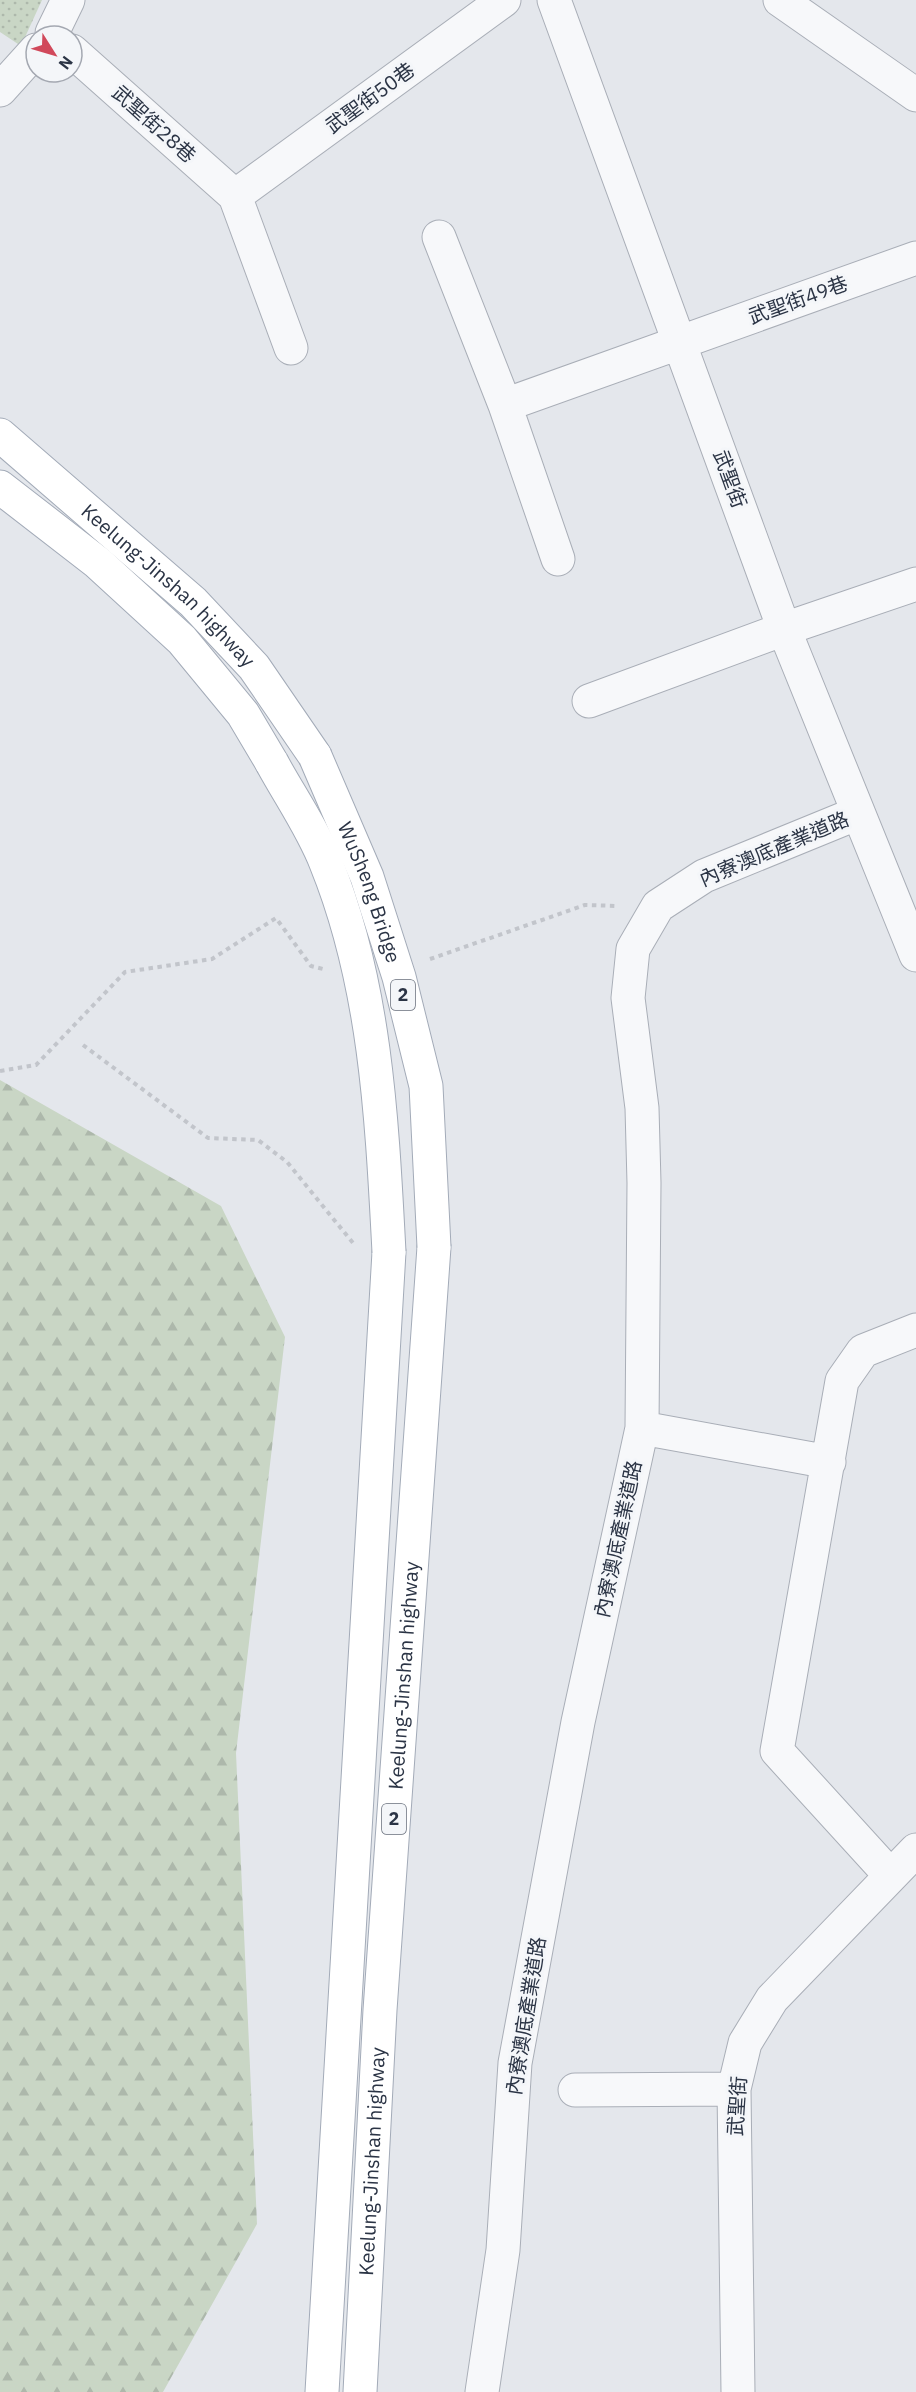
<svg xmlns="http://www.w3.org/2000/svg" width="916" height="2392" viewBox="0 0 916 2392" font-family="'IBM Plex Sans','Noto Sans TC',sans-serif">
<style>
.grass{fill:url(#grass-dots)}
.forest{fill:url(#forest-firs)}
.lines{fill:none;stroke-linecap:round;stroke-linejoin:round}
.minor-casing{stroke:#a9aeb7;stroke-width:35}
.primary-casing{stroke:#a3abb8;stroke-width:35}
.path{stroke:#c2c5cb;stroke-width:4;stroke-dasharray:4.5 4.5;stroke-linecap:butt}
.minor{stroke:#f7f8fa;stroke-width:33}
.primary{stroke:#fff;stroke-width:33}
.primary-bridge-casing{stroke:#a3abb8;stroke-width:35;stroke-linecap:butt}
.primary-bridge{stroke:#fff;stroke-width:33}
.labels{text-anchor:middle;stroke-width:6;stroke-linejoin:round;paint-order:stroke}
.shield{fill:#f4f6f9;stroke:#676e7b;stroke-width:1.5}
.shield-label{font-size:18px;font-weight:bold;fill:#2b3445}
.street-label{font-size:20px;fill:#2b3445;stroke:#f4f6f9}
</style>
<defs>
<pattern id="grass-dots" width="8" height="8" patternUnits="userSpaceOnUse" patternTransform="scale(1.5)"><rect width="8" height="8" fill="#c9d6c5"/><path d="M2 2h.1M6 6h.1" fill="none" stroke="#adb8ab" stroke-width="1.8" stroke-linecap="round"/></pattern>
<pattern id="forest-firs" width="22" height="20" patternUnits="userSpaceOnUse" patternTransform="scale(1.5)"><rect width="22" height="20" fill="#c9d6c5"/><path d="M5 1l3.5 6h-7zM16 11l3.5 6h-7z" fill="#adb8ab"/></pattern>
</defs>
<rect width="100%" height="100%" fill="#e4e7ec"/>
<path class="grass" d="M0 0H42L21 46 0 32Z"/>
<path class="forest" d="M0 1080 221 1206 285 1337 236 1753 257 2224 163 2392H0Z"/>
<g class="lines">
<defs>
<path id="minor" d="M554 0 784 629 916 955
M780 0 916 95
M55 36 52 33 68 0
M72 51 235 196 291 348
M0 90 36 50
M235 196 504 0
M439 237 505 405
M558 559 505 405 916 258
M589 701 784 629 916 584
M642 1428 829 1462
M890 1875 777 1751 842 1381 863 1351 916 1330
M575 2090 734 2089
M482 2392 503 2250 515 2063 578 1722 642 1428 644 1183 642 1108 628 998 633 949 658 906 704 876 858 813
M738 2392 734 2089 745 2043 772 1999 916 1850"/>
<g id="primary">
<path id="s1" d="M0 435 193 602 254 667 315 756"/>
<path d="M0 487 98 563 182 640 243 714 272 763"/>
<path d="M322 2392 389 1252"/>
<path id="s2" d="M360 2392 380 2010 434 1247"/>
</g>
</defs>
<use href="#minor" class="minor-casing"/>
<use href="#primary" class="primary-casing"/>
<path class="path" d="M430 959 585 905 618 906
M83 1045 208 1138 258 1140 287 1162 353 1243
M0 1071 36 1065 125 972 212 959 276 918 311 966 323 969"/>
<use href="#minor" class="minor"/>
<use href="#primary" class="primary"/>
<defs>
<g id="primary-bridge">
<path id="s3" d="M315 756 367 877 399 977 426 1086 434 1247"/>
<path d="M272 763C290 796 313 829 326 863 376 986 382 1121 389 1252"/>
</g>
</defs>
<use href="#primary-bridge" class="primary-bridge-casing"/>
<use href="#primary-bridge" class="primary-bridge"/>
</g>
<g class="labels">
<g class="shield">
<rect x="391" y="980" width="24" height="30" rx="4.5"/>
<rect x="382" y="1804" width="24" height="30" rx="4.5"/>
</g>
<g class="shield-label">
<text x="403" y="1001">2</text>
<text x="394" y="1825">2</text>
</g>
<g class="street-label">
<text transform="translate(370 98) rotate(-36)" y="7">武聖街50巷</text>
<text transform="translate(154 124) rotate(42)" y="7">武聖街28巷</text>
<text transform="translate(798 300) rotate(-20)" y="7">武聖街49巷</text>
<text transform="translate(730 479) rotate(70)" y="7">武聖街</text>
<text dy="7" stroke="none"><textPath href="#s1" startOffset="226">Keelung-Jinshan highway</textPath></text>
<text transform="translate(774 849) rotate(-23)" y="7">內寮澳底產業道路</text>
<text dy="7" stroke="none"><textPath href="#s3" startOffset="147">WuSheng Bridge</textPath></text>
<text transform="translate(618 1539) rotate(-78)" y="7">內寮澳底產業道路</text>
<text dy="7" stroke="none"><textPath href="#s2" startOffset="718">Keelung-Jinshan highway</textPath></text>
<text transform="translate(526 2016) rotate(-81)" y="7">內寮澳底產業道路</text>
<text transform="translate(737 2106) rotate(-86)" y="7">武聖街</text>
<text dy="7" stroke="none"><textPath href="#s2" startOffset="231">Keelung-Jinshan highway</textPath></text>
</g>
</g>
<g transform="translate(54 54) rotate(127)"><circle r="28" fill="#f4f6f9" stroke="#a4a8b1" stroke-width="1.5"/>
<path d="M0-4.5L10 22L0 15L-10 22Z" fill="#d1495b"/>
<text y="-9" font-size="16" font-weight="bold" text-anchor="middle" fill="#2b3445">N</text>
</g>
</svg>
